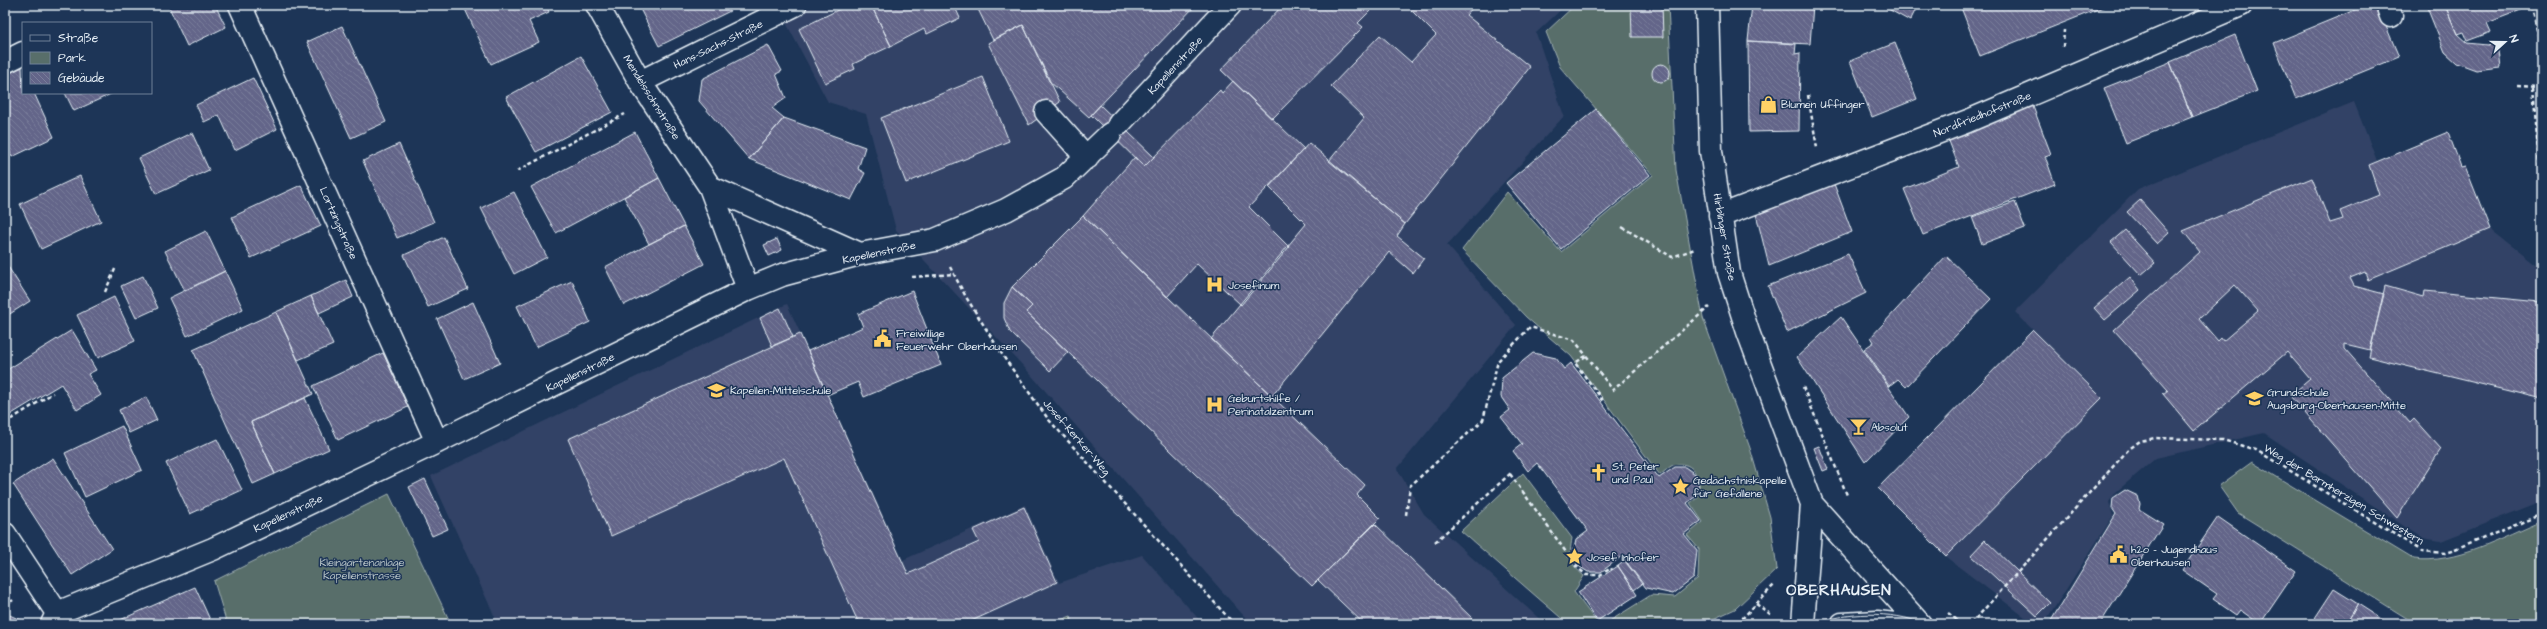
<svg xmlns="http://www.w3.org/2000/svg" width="2547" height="629" viewBox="0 0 2547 629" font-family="'Architects Daughter',sans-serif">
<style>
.built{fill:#324366}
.green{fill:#586e6a;stroke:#a0b0b1}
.building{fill:url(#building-back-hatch);stroke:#e8f1f8;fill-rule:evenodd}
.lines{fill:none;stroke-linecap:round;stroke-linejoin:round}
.minor-casing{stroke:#e8f1f8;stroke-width:25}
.path{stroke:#e8f1f8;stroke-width:2.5;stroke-dasharray:4 3;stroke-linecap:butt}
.minor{stroke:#1d3557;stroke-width:22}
.tram{stroke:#e8f1f8;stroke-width:1}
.labels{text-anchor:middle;stroke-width:3;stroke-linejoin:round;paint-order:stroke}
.street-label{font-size:11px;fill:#e8f1f8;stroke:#1d3557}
.poi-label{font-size:11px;fill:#e8f1f8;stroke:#1d3557;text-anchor:start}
.park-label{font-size:11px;fill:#b6c3c6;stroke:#1d3557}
.district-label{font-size:15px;font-weight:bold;letter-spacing:1px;fill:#e8f1f8;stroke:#1d3557}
</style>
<defs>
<pattern id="building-back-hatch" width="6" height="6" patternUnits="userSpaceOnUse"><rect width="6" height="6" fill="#636589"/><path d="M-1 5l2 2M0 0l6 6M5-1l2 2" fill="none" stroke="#797c9a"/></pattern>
</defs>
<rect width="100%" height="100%" fill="#1d3557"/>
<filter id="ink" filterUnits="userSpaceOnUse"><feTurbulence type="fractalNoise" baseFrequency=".025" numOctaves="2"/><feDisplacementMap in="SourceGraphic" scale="8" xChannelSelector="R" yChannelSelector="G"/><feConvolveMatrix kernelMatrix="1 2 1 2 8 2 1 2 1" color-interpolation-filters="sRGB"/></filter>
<g filter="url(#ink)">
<path class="built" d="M806 5H1566L1536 33 1564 116 1447 245 1516 325 1397 469 1424 514 1545 624H1251L1025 368 896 230 866 114 828 102 783 17Z
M2354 102 2377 161 2448 132 2461 167 2465 166 2490 229 2535 264 2542 265V501L2441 541 2422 538 2264 433 2156 458 2116 492 2109 502 2113 516 2044 624H2034L1946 557 1878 488 2033 330 2015 312 2138 189Z
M787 304 903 560 1025 505 1059 583 1142 555 1203 624H498L431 476Z"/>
<path class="green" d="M1575 5H1668L1676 170 1703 318 1750 448 1770 517 1777 569 1735 609 1702 624H1605L1651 595 1675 597 1698 578 1699 549 1687 535 1703 522 1690 503 1697 498C1702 482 1696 459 1673 465 1669 467 1664 472 1660 475L1571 356 1526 317 1462 250 1507 192 1561 252 1653 175 1560 67 1546 32Z
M2252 462 2413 559C2455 565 2503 537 2542 521V624H2416L2238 513 2219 486Z
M1523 473 1572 538C1569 558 1568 562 1584 576L1574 592 1598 624H1568L1461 531Z
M389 494 451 624H227L214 581Z
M1071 616 1073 624H1050Z"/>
<path class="building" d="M168 5H215L226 27 187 46Z
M288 5H297L289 9Z
M463 5H546L549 12 529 21 539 42 491 64Z
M638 5H727L730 11 659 46Z
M848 5H871L891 46 853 64 855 69 825 83 799 29Z
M871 5H954L960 18 927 34 924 29 891 46Z
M976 5H1196L1089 117 1049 81 1023 25 993 40Z
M1283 5H1376L1358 23 1363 27 1272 119 1221 70Z
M1406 5H1475L1466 15 1530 67 1405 224 1329 161 1364 118 1331 86 1380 35 1411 62 1436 35Z
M1631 5H1662L1663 37H1632Z
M1752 5H1813L1810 44 1748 41Z
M1881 5H1918L1910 21Z
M1960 5H2108L1980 56Z
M2367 5H2377L2399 57 2296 99 2274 43Z
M2426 5H2445L2457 34 2467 43 2487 45 2497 43 2500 67 2476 70 2457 63 2445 52Z
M2445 5H2534L2487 23 2491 32 2467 41 2463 32 2457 34Z
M1023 25 1060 102 1029 125 988 43Z
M342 26 386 122 351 138 307 42Z
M2235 35 2257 91 2192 117 2170 62Z
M1748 41 1796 44 1795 54 1800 53 1799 131 1749 132Z
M1895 43 1917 99 1872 117 1850 61Z
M768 45 782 71 776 74 786 98 772 108 784 118 749 159 699 101 702 79Z
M581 56 612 112 536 152 506 97Z
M2170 62 2192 117 2126 143 2104 88Z
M1652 73a9 9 0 1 1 18 0a9 9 0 1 1-18 0Z
M22 67 23 93H34L54 137 12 157 5 141V75Z
M983 77 1009 141 906 183 881 118Z
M253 78 277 129 235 150 219 115 204 122 196 105Z
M1233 81 1304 149 1249 207 1289 247 1241 305 1197 264 1167 297 1083 216 1135 157 1144 167 1220 90 1222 93Z
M65 93H113L74 111Z
M2032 104 2051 154 2045 156 2055 184 1923 235 1904 189 1959 167 1947 136Z
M1100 105 1154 157 1144 167 1091 115Z
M1596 109 1650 175 1561 249 1506 183Z
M784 118 865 147 858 169 865 173 851 200 749 159Z
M635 132 659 178 556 233 531 187Z
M2448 132 2461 167 2465 166 2490 229 2368 280 2365 272 2350 278 2354 286 2384 294 2370 350 2345 344V349L2410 423 2414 419 2441 449 2397 518 2290 396 2310 379 2287 352 2194 431 2163 394 2168 390 2114 330 2200 252 2183 231 2312 178 2330 223 2343 219 2340 211 2379 195 2369 165ZM2235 285 2258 311 2223 341 2221 338 2218 341 2199 319Z
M192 133 209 170 156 194 139 158Z
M1309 143 1405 224 1397 236 1424 258 1413 273 1389 252 1272 396 1211 339 1306 224 1269 187Z
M399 144 434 222 397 238 363 161Z
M80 176 101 221 41 249 20 204Z
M659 178 684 226 649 244 624 197Z
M1834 184 1852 232 1769 266 1756 214Z
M301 185 321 226 251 258 232 217Z
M514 192 547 257 514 274 481 208Z
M2140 200 2169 233 2157 244 2127 212Z
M2015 202 2025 228 1982 244 1972 217Z
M1083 216 1365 485 1357 495 1380 518 1312 586 1026 312 1032 306 1012 287Z
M684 226 704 264 624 305 605 267Z
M2125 230 2155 263 2141 275 2111 242Z
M206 231 225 271 185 291 165 251Z
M444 237 468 289 428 307 404 255Z
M777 239 782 250 769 256 764 245Z
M1848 254 1866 293 1787 332 1768 286Z
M1946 256 1991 299 1906 387 1898 379 1889 386 1864 349 1874 342 1871 337Z
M5 262 30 301 5 317Z
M225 271 243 309 187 336 169 298Z
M143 276 158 308 136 318 121 286Z
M2130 277 2140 290 2105 320 2094 308Z
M346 280 353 297 319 313 311 296Z
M572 281 590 322 536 347 517 306Z
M2385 286 2424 297 2425 291 2540 302 2542 399 2369 357Z
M1012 287 1032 306 1026 312 1068 352 1050 371 1010 332 1004 318V303Z
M912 291 941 365 864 397 858 382 827 395 808 351 863 327 858 314Z
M311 296 333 345 298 360 276 312Z
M114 297 135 341 98 358 77 315Z
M473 302 500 363 464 379 437 319Z
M780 308 793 337 772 346 760 318Z
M276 312 313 394 251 422 275 474 253 484 193 350Z
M1841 317 1909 417 1865 462 1797 357Z
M72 330 96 370 88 374 101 395 77 410 61 384 5 418V371Z
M2033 330 2102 398 1946 556 1878 488Z
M800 334 908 574 979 542 973 530 1024 507 1057 582 965 624H859L784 458 611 536 568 439Z
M383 353 408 407 338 440 313 386Z
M1533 353 1556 358 1564 369 1571 363 1659 478 1675 467H1685L1695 474 1699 485 1696 496 1687 503 1701 521 1684 534 1697 550 1694 578 1673 594 1646 588 1622 556 1601 572H1588L1577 565 1573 553 1576 540 1588 531 1537 463 1528 471 1513 451 1522 444 1501 417 1510 410 1501 397 1502 378Z
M146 397 157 420 129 433 119 410Z
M305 398 329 449 275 474 251 422Z
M122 426 142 470 85 497 65 453Z
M217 439 242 490 190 514 166 463Z
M1819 446 1828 469 1823 471 1814 448Z
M53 458 112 549 72 575 13 484Z
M425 479 448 529 432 536 409 487Z
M2125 490 2138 496 2140 504 2139 509 2163 524 2100 624H2049L2116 514 2112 508 2113 498Z
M2218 517 2296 571 2260 624 2240 610 2236 615 2213 599 2217 594 2182 570Z
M1375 524 1472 618 1469 621 1471 624H1364L1318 580Z
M1985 540 2050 603 2037 616 1971 555Z
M1625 561 1642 584 1634 590 1618 566Z
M1618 566 1637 595 1597 621 1578 592Z
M195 587 212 624H111Z
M2334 589 2358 604 2346 624H2311Z
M2358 604 2383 620 2380 624H2346Z
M5 613 23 621 21 624H5Z
M2383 620 2389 624H2380Z"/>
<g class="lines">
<defs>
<path id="minor" d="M240 5 437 442
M597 5 640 82 710 187 748 289
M1707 5 1711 151 1729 273 1748 332 1812 504 1920 624
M2387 5 2391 16
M5 62 23 53
M640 82 795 5
M1046 112 1087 158
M1119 124 1230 5
M710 187 860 254
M1720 216 1968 121 2241 5
M5 534 57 613
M52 624 57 613 213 549 437 442 748 289 782 275 860 254 935 240 1006 210 1064 178 1110 134
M1803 624 1812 504
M1842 624 1877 622 1895 624"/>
</defs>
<use href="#minor" class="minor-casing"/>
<path class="path" d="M2532 6 2542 54
M2063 47 2064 30
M2517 85 2542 86
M2533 87 2542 199
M1808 95 1817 148
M517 171 625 114
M1622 227 1672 257 1695 249
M950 267 966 297 1005 359 1049 420 1234 624
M912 277 954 274
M105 292 116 267
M5 329 7 328
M1586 356 1575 363 1602 399 1600 401
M1803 387 1847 495
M5 423 53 393
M1510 474 1576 566 1586 575H1600L1611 568 1612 570
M1406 515 1410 486 1483 420 1498 361 1530 327 1574 340 1613 390 1709 307
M1435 542 1512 472
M5 603 8 604 13 600
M1756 604 1773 616
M1948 613 1962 624
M1737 624 1775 584
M1971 624 2128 450 2140 441 2155 438 2223 440 2256 450 2422 551 2445 553 2455 550 2542 514"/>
<use href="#minor" class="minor"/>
<path class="tram" d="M1812 624C1848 612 1890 610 1925 624"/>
</g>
</g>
<defs>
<symbol id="shop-bare" viewBox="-9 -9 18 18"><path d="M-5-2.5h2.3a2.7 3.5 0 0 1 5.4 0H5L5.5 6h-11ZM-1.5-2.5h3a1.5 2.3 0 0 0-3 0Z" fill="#ffd166" stroke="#1d3557" stroke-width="2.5" paint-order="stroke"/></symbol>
<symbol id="hospital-bare" viewBox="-9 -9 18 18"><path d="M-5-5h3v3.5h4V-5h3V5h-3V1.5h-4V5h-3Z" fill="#ffd166" stroke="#1d3557" stroke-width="2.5" paint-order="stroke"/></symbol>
<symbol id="civic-bare" viewBox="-9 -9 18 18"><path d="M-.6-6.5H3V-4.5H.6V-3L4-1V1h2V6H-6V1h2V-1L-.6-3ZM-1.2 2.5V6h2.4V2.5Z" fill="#ffd166" stroke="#1d3557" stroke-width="2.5" paint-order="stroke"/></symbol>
<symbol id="school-bare" viewBox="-9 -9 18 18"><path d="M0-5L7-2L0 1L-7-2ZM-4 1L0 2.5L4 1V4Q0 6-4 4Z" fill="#ffd166" stroke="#1d3557" stroke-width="2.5" paint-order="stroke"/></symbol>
<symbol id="bar-bare" viewBox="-9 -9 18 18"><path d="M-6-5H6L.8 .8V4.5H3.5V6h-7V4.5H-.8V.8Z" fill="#ffd166" stroke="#1d3557" stroke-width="2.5" paint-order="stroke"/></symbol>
<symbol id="church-bare" viewBox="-9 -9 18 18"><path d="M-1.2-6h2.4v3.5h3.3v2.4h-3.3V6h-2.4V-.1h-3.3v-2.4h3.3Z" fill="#ffd166" stroke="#1d3557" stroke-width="2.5" paint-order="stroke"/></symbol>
<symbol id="sight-bare" viewBox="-9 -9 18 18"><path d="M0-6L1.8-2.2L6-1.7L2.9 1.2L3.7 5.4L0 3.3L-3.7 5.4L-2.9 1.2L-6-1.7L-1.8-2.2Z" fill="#ffd166" stroke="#1d3557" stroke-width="2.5" paint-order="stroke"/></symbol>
</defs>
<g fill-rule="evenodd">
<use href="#shop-bare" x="1756" y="92" width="25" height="25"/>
<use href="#hospital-bare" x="1202" y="272" width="25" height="25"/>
<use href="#civic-bare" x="870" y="326" width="25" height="25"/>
<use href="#school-bare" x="704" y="378" width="25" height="25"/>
<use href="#school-bare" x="2242" y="386" width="25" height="25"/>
<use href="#hospital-bare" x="1202" y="392" width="25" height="25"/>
<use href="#bar-bare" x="1846" y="414" width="25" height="25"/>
<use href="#church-bare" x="1586" y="460" width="25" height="25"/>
<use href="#sight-bare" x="1668" y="474" width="25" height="25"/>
<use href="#civic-bare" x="2106" y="542" width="25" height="25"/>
<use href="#sight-bare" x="1562" y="544" width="25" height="25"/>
</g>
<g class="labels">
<g class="street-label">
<text transform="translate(718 44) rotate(-26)" y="4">Hans-Sachs-Straße</text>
<text transform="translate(1175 65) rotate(-47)" y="4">Kapellenstraße</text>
<text transform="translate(652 97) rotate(58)" y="4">Mendelssohnstraße</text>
<text transform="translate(1982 114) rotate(-22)" y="4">Nordfriedhofstraße</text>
<text transform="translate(339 223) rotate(66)" y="4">Lortzingstraße</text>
<text transform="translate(1725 237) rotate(80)" y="4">Hirblinger Straße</text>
<text transform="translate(879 252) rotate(-12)" y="4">Kapellenstraße</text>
<text transform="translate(580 372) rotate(-26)" y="4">Kapellenstraße</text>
<text transform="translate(1077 437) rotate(49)" y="4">Josef-Kerker-Weg</text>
<text transform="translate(2344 494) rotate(31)" y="4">Weg der Barmherzigen Schwestern</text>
<text transform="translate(288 513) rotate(-25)" y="4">Kapellenstraße</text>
</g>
<g class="poi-label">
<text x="1781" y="108">Blumen Uffinger</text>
<text x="1228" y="289">Josefinum</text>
<text x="896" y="337">Freiwillige<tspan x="896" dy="13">Feuerwehr Oberhausen</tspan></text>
<text x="730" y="394">Kapellen-Mittelschule</text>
<text x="2267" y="396">Grundschule<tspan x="2267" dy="13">Augsburg-Oberhausen-Mitte</tspan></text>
<text x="1228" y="402">Geburtshilfe /<tspan x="1228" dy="13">Perinatalzentrum</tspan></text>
<text x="1871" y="431">Absolut</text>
<text x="1612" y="470">St. Peter<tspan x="1612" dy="13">und Paul</tspan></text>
<text x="1693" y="484">Gedächstniskapelle<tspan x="1693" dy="13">für Gefallene</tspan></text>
<text x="2131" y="553">h2o - Jugendhaus<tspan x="2131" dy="13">Oberhausen</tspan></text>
<text x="1587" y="561">Josef Inhofer</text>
</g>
<g class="park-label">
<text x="362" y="566">Kleingartenanlage<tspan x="362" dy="13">Kapellenstrasse</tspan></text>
</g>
<g class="district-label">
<text x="1839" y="595">OBERHAUSEN</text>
</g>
</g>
<rect width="2547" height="629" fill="none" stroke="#1d3557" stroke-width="20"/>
<rect x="10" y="10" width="2527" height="609" fill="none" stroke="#e8f1f8" stroke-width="1.5" filter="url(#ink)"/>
<rect x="22" y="22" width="130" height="72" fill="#1d3557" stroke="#6e8097"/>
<rect x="30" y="35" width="20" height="6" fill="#1d3557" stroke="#6e8097"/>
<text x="58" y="42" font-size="12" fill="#e8f1f8">Straße</text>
<rect x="30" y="52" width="20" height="12" fill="#586e6a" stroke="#6e8097"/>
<text x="58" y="62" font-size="12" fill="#e8f1f8">Park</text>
<rect x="30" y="72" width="20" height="12" fill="url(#building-back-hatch)" stroke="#6e8097"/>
<text x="58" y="82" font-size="12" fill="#e8f1f8">Gebäude</text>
<g transform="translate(2505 42) rotate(69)" stroke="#1d3557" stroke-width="3" paint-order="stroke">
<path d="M0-3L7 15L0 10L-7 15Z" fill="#e8f1f8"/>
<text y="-6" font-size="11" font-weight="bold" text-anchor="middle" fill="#e8f1f8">N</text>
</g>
</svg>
